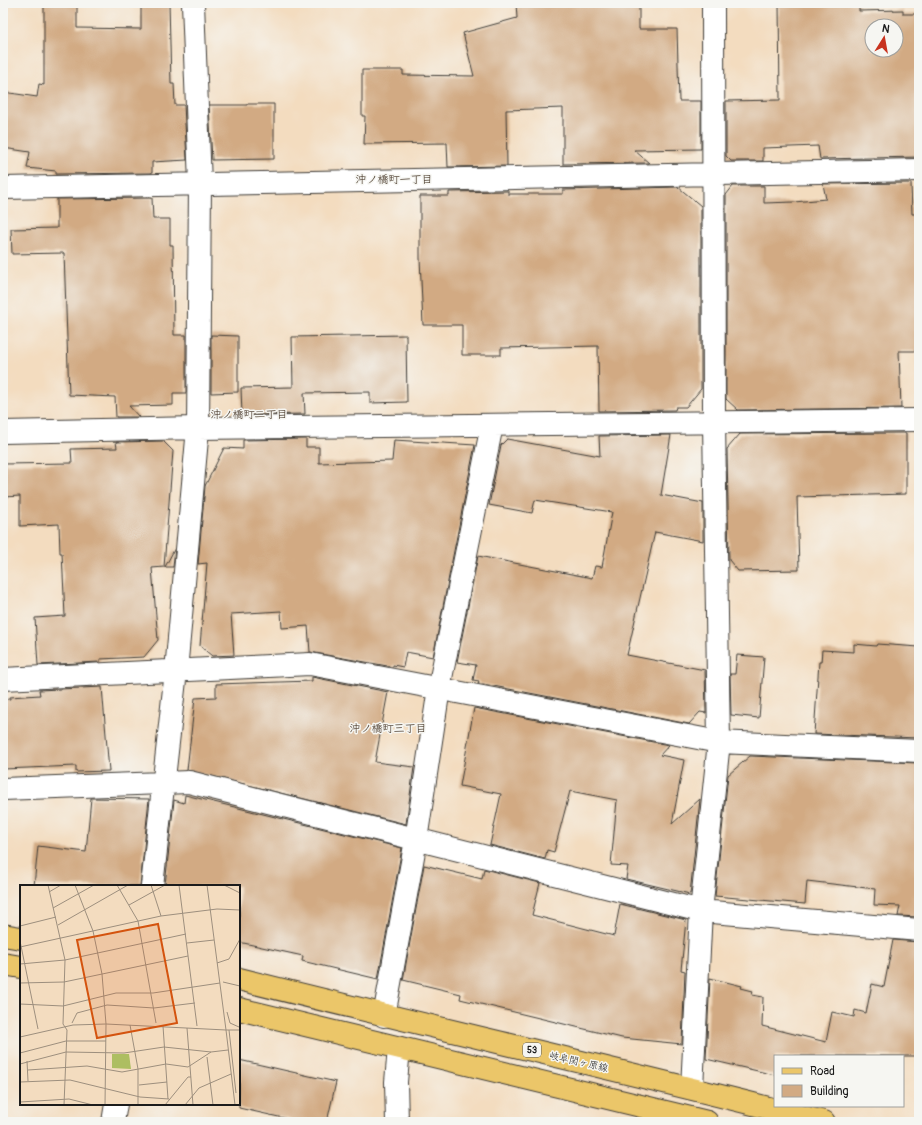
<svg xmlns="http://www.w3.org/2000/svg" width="922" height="1125" viewBox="0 0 922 1125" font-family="Pangolin,'Klee One',sans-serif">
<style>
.building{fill:#d2aa83;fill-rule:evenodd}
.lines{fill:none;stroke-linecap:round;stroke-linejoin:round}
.minor-casing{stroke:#3c3934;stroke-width:24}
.major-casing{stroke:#3c3934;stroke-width:24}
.minor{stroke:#fff;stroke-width:22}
.major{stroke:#ebc669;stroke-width:22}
.labels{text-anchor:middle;stroke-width:3;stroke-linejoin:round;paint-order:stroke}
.shield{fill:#f6f6f2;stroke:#5d5d5c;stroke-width:1}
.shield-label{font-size:9px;font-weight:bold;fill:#1c1c1c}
.street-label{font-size:10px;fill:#1c1c1c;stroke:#f6f6f2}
.neighbourhood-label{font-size:11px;font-weight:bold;fill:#5c4e40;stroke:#f6f6f2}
.inset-road{fill:none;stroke:#9d8f7e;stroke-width:1}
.view{fill:#d4530e;fill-opacity:0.15;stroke:#d4530e;stroke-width:2}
.inset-edge{fill:none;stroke:#1c1c1c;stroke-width:2}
</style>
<rect width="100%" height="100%" fill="#f6f6f2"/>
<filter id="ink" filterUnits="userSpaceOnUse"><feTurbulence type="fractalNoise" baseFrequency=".025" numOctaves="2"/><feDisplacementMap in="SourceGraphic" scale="8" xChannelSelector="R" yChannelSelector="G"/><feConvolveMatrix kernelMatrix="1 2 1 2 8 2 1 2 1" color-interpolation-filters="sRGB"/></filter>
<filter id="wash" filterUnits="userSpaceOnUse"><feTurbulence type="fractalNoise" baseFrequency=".012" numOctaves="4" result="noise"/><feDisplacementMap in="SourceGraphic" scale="16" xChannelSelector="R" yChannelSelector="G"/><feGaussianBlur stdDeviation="0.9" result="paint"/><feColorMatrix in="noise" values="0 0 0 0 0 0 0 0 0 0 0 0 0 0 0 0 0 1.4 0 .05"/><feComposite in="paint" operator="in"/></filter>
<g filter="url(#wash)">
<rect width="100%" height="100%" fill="#f3dcbf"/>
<g id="blocks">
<path class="building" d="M44 3H77V28L141 29V3H169L171 84H174L175 105H184L187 160 152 162V173L56 174V171L27 168 30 152 3 148V92L37 97 39 84 44 85Z
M516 3H639V29H677L679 101H701V149L634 150 649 163 563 164V108L506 110 507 166 448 167 447 143 364 144 365 116H362V70H403V75L474 76 463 33 517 18Z
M779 3H859V11L903 10V14H919V157L820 159 818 146 763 148V161H731L726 156V101L780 100ZM872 26H896V50H872Z
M247 104H274V159L212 160 209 105H247Z
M911 183 912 214H919V351H899L901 408 738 410 726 399V195L733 186H764V203L794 202 826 199 823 184Z
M678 187 701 206V389L686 407H676L675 410 599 411 598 346 501 348V355H462V325H423L420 258V196H449V192L508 191V194H563V190Z
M152 198 153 219H170V245H173L174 335H186V393H173V405L129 406 139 417H116L115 397 69 395 64 253 12 254 11 229 57 228V199Z
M211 335 238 336V392L211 393Z
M406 335 407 402 370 403V392L304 393 305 414 242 415 241 388 293 387 292 337Z
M902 433H906V494L797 497 799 570 738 571 729 560 727 449 740 434Z
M671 435 661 495 703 503V541L655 532 627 655 705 670 706 713 700 712 689 724 478 683 479 681 473 680 476 665 457 662 478 556 592 578 595 566 602 567 612 512 535 500 532 513 489 505 501 445 507 439 600 456 599 436Z
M306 439V447H319V463L392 461 394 440 475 445 433 657 406 652 403 667 393 665V667L310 652 308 626 282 628 281 611 231 614 234 655 212 656 200 646 207 563 198 564 205 486 224 448 243 449V440Z
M163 441 173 451 164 567 152 568 158 640 144 657 100 659V662L38 665 35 618 65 616 62 553H60L59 524 20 526V496L3 497V464L72 463 71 449 117 448 116 442Z
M175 548 173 567H165Z
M854 644 876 646 877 644 919 647V738L814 734 819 662H821L822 650 854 652Z
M737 655 764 657 759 718 731 715 730 674H735Z
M312 677 388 692 375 762 414 767 406 824 187 770 195 698 216 697V684L312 681Z
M102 687 109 771 76 772V766L3 769V699H10V697L40 695 39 690Z
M474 708 669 745 660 755 684 760 672 824 700 799 690 894 626 879 628 866 611 865 617 800 570 791 554 852 547 850 545 859 490 845 501 794 460 786Z
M750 756 919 763V917L898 916 900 906 874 905 875 889 807 881 805 904 715 896 728 775Z
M185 795 402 848 378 979 302 961 303 956 239 942V886H165L174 800 184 803Z
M91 798 149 799 140 886H34L38 846 86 852Z
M424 865 482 879 484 869 540 883 532 915 614 936 620 904 686 920 681 970 685 971 682 1044 622 1038 460 999 461 994 403 980Z
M893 940 919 942V1056H775V1075L706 1059 710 978 742 986 741 988 753 991 752 995 763 997 762 1026 826 1042 832 1012 854 1017 855 1010 866 1013 872 984 884 987Z
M239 1060 336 1082 327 1122H301L239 1108Z"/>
</g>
</g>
<g filter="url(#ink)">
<use href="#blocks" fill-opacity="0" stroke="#3c3934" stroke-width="1"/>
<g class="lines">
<defs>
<path id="minor" d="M3 188 919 170
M3 432 198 428 919 420
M3 679 310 664 719 742 919 751
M3 789 189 782 701 911 919 930
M152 886 176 671 198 428 200 184 193 3
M384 1016 416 840 439 688 492 425
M692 1088 701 911 719 742 714 422 713 3
M113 1122 116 1104
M397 1122 396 1082 399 1048"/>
<path id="major" d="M3 935 21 938
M3 964 21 967
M239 979C434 1028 630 1072 824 1122
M239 1009 707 1122"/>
</defs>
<use href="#minor" class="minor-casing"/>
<use href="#major" class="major-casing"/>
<use href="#minor" class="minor"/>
<use href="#major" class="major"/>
</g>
</g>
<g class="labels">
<rect class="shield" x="523" y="1043" width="18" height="14" rx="3"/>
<g class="shield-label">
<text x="532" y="1053">53</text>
</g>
<g class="street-label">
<text transform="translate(579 1061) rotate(13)" y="4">岐阜関ヶ原線</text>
</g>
<g class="neighbourhood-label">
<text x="394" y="183">沖ノ橋町一丁目</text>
<text x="249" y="418">沖ノ橋町二丁目</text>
<text x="388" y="732">沖ノ橋町三丁目</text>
</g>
</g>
<g transform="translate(20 885)">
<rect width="220" height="220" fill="#f3dcbf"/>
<path d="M92 169H109L111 184 92 183Z" fill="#adbe61"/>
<path class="inset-road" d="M28 0 45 75 43 139 47 145 44 220M55 0 73 46 82 89 86 139 85 220M97 0 118 36 136 138M131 0 141 31M159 0 177 141M187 0 206 145H220M204 0 220 8M29 7 41 0M109 20 145 0M33 23 74 0M38 40 108 0M0 41 36 32M0 56 18 144M167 58 194 55M0 62 141 31 197 24 220 25M197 78 209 74 220 54M0 79 45 75 166 49M203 97 220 101M0 98 44 97 168 71M0 119 43 121 96 108H133L200 98M207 127 210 138 219 142M52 138 57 128 87 120 134 123 175 118M110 140 118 184V220M143 141 148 214M167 143 173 220M206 145 215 220M209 145 216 208M0 152 53 140 86 139 206 145M0 168 46 156H86M187 172 193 220M7 176 8 196M0 179 46 167 104 168 144 162 191 167 208 165M8 185 67 181 102 187 146 179 168 182 191 167M0 197 50 195 120 212 149 214M119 200 147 197M0 217 49 214 73 220M145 220 168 192H171M165 220 179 203 211 189"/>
<path class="view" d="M138 39 157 138 77 153 57 55Z"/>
<rect width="220" height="220" class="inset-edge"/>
</g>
<rect width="922" height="1125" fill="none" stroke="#f6f6f2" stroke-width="16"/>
<rect x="774" y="1055" width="130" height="52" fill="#f6f6f2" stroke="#9f9f9c"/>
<rect x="782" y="1068" width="20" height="6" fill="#ebc669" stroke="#9f9f9c"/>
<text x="810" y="1075" font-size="12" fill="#1c1c1c">Road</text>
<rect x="782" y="1085" width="20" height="12" fill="#d2aa83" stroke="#9f9f9c"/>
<text x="810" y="1095" font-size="12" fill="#1c1c1c">Building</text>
<g transform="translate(884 38) rotate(11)"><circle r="19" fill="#f6f6f2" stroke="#9f9f9c"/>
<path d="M0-3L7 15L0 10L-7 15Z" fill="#c8321e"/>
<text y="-6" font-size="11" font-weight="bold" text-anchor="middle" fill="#1c1c1c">N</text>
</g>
</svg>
